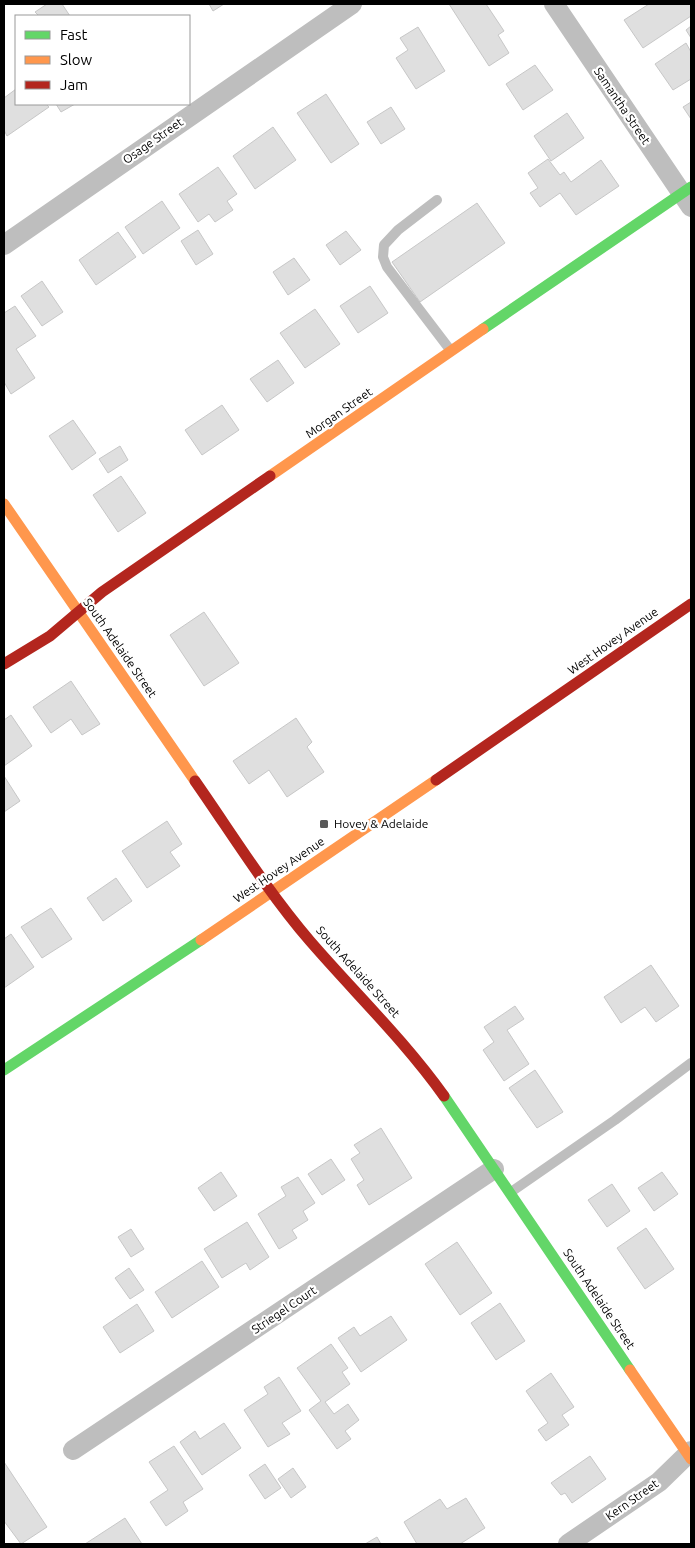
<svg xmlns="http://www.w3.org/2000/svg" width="695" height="1548" viewBox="0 0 695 1548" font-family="Ubuntu,sans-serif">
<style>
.building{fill:#dfdfdf;stroke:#c7c7c7}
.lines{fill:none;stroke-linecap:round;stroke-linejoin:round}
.lane{stroke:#bebebe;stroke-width:10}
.street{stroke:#bebebe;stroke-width:20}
.fast{stroke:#63d668;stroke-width:11}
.slow{stroke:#ff974d;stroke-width:11}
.jam{stroke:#b3261e;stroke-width:11}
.poi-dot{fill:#595959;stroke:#fff;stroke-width:2}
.labels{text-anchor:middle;stroke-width:4.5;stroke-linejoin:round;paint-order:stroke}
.street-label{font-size:12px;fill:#000;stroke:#fff}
.poi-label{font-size:12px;fill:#000;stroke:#fff;text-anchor:start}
</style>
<rect width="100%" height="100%" fill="#fff"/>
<path class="building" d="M47 4H62L70 16H39L35 12Z
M209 4H224L213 11Z
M449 4H486L504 31 498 35 509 53 489 66Z
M649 4H691V16L643 48 624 20Z
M691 26V38L686 30Z
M418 27 445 71 416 89 396 58 408 50 400 38Z
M686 43 691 52V79L673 90 655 64Z
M535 65 553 90 523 110 506 84Z
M16 89V104H46L49 107 7 136 4 130V98Z
M326 94 359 144 331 163 297 113Z
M691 102V119L683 107Z
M56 104H75L61 112Z
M391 107 405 129 381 144 367 122Z
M567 113 584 138 551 161 534 136Z
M273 127 296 160 255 189 233 156Z
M548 159 560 175 564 172 571 182 601 160 619 186 576 215 560 193 540 207 530 193 538 188 528 173Z
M218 167 237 194 227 201 233 210 215 222 209 214 198 222 179 194Z
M162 201 180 228 143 254 125 227Z
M477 203 505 243 420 302 392 262Z
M198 230 213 254 196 265 181 241Z
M346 231 361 250 340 265 326 245Z
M118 232 136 257 96 285 79 260Z
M294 258 310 280 288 295 273 272Z
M42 281 63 312 42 326 21 296Z
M370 286 388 313 358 333 340 306Z
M15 306 36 336 16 349 35 378 11 394 4 382V313Z
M315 309 340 344 305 368 280 333Z
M278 360 294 383 267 402 250 379Z
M222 405 239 430 202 455 185 430Z
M73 420 96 453 72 470 49 436Z
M120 446 128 460 108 473 99 459Z
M121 476 146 513 118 532 93 495Z
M204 612 239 663 204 686 170 635Z
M71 681 100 724 82 735 71 719 51 733 33 707Z
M11 715 32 746 4 766V720Z
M296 718 312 742 307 747 324 772 287 797 269 770 249 784 233 761Z
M4 776 20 801 4 812Z
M167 821 182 844 170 852 180 866 147 888 122 851Z
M116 878 132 901 103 921 87 898Z
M51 908 72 939 42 958 21 927Z
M11 934 34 967 4 988V939Z
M651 965 679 1006 656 1022 645 1007 621 1023 604 997Z
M515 1006 524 1019 507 1030 529 1064 504 1081 483 1050 494 1042 484 1027Z
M535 1070 563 1112 537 1128 509 1088Z
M381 1128 412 1178 369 1205 357 1185 364 1180 351 1159 360 1153 354 1145Z
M331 1159 345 1180 322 1195 308 1174Z
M221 1172 237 1196 214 1211 198 1188Z
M662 1172 678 1194 654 1211 638 1188Z
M298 1177 315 1203 303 1211 308 1220 292 1230 297 1238 279 1249 258 1214 286 1196 281 1187Z
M612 1184 630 1211 607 1227 588 1200Z
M247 1222 269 1257 250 1270 246 1263 222 1278 204 1249Z
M646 1228 674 1269 645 1289 617 1248Z
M131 1229 144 1249 131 1257 118 1237Z
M457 1242 492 1293 460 1315 425 1264Z
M202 1261 219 1287 172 1318 155 1292Z
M129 1268 144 1290 130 1299 115 1278Z
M500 1303 525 1341 496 1360 471 1323Z
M137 1304 154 1331 120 1353 103 1327Z
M391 1316 407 1340 361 1372 338 1338 354 1327 360 1336Z
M331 1344 348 1368 342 1372 350 1384 325 1402 334 1414 348 1404 359 1420 345 1431 351 1439 337 1449 309 1410 321 1401 297 1368Z
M551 1373 574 1407 562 1415 569 1425 546 1441 538 1430 548 1423 526 1391Z
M279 1377 301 1411 282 1423 290 1434 268 1447 244 1410 268 1394 264 1387Z
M224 1423 241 1448 202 1475 180 1442 195 1431 200 1439Z
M174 1446 203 1489 183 1502 188 1511 166 1526 150 1502 168 1490 149 1462Z
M590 1456 606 1479 572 1503 565 1493 561 1495 551 1483Z
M4 1462 47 1527 21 1544 4 1521Z
M265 1464 281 1488 265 1499 249 1475Z
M293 1468 306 1487 291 1498 278 1479Z
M466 1498 485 1528 460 1544H417L404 1522 440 1499 447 1509Z
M125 1518 142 1544H85Z
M377 1537 381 1544H365Z"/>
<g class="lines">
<path class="lane" d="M437 200 398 230 384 245 383 257 387 267 451 351
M511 1192 615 1120 691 1063"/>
<path class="street" d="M554 4 691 207
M4 245 352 4
M73 1450 494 1169
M568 1544 659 1482 691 1451"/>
<path class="fast" d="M483 329 691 187
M4 1070 201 940
M444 1096 630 1370"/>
<path class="slow" d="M270 476 483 329
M4 504 195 781
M201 940 436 780
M630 1370 691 1459"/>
<path class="jam" d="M4 664 50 636 102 592 270 476
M436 780 691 604
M195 781C232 834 267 891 310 941 355 993 404 1040 444 1096"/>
</g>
<rect class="poi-dot" x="319" y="819" width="10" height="10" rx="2.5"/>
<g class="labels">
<g class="street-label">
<text transform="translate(622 106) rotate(56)" y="4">Samantha Street</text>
<text transform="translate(153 141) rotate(-35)" y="4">Osage Street</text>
<text transform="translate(339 413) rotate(-35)" y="4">Morgan Street</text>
<text transform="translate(613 641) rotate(-35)" y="4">West Hovey Avenue</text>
<text transform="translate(120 648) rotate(55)" y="4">South Adelaide Street</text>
<text transform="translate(279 870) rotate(-34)" y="4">West Hovey Avenue</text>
<text transform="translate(358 972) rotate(48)" y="4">South Adelaide Street</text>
<text transform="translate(599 1299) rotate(56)" y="4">South Adelaide Street</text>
<text transform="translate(284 1310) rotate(-34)" y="4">Striegel Court</text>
<text transform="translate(632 1500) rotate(-35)" y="4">Kern Street</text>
</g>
<g class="poi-label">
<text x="334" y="828">Hovey &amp; Adelaide</text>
</g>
</g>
<rect width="695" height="1548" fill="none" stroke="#000000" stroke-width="10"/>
<rect x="15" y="15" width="175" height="90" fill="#ffffff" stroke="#999999"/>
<rect x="25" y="31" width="25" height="8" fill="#63d668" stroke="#999999"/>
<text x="60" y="40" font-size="15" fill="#000000">Fast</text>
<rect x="25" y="56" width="25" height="8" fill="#ff974d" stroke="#999999"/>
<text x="60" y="65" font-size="15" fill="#000000">Slow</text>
<rect x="25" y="81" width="25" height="8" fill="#b3261e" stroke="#999999"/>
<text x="60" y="90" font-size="15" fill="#000000">Jam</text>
</svg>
